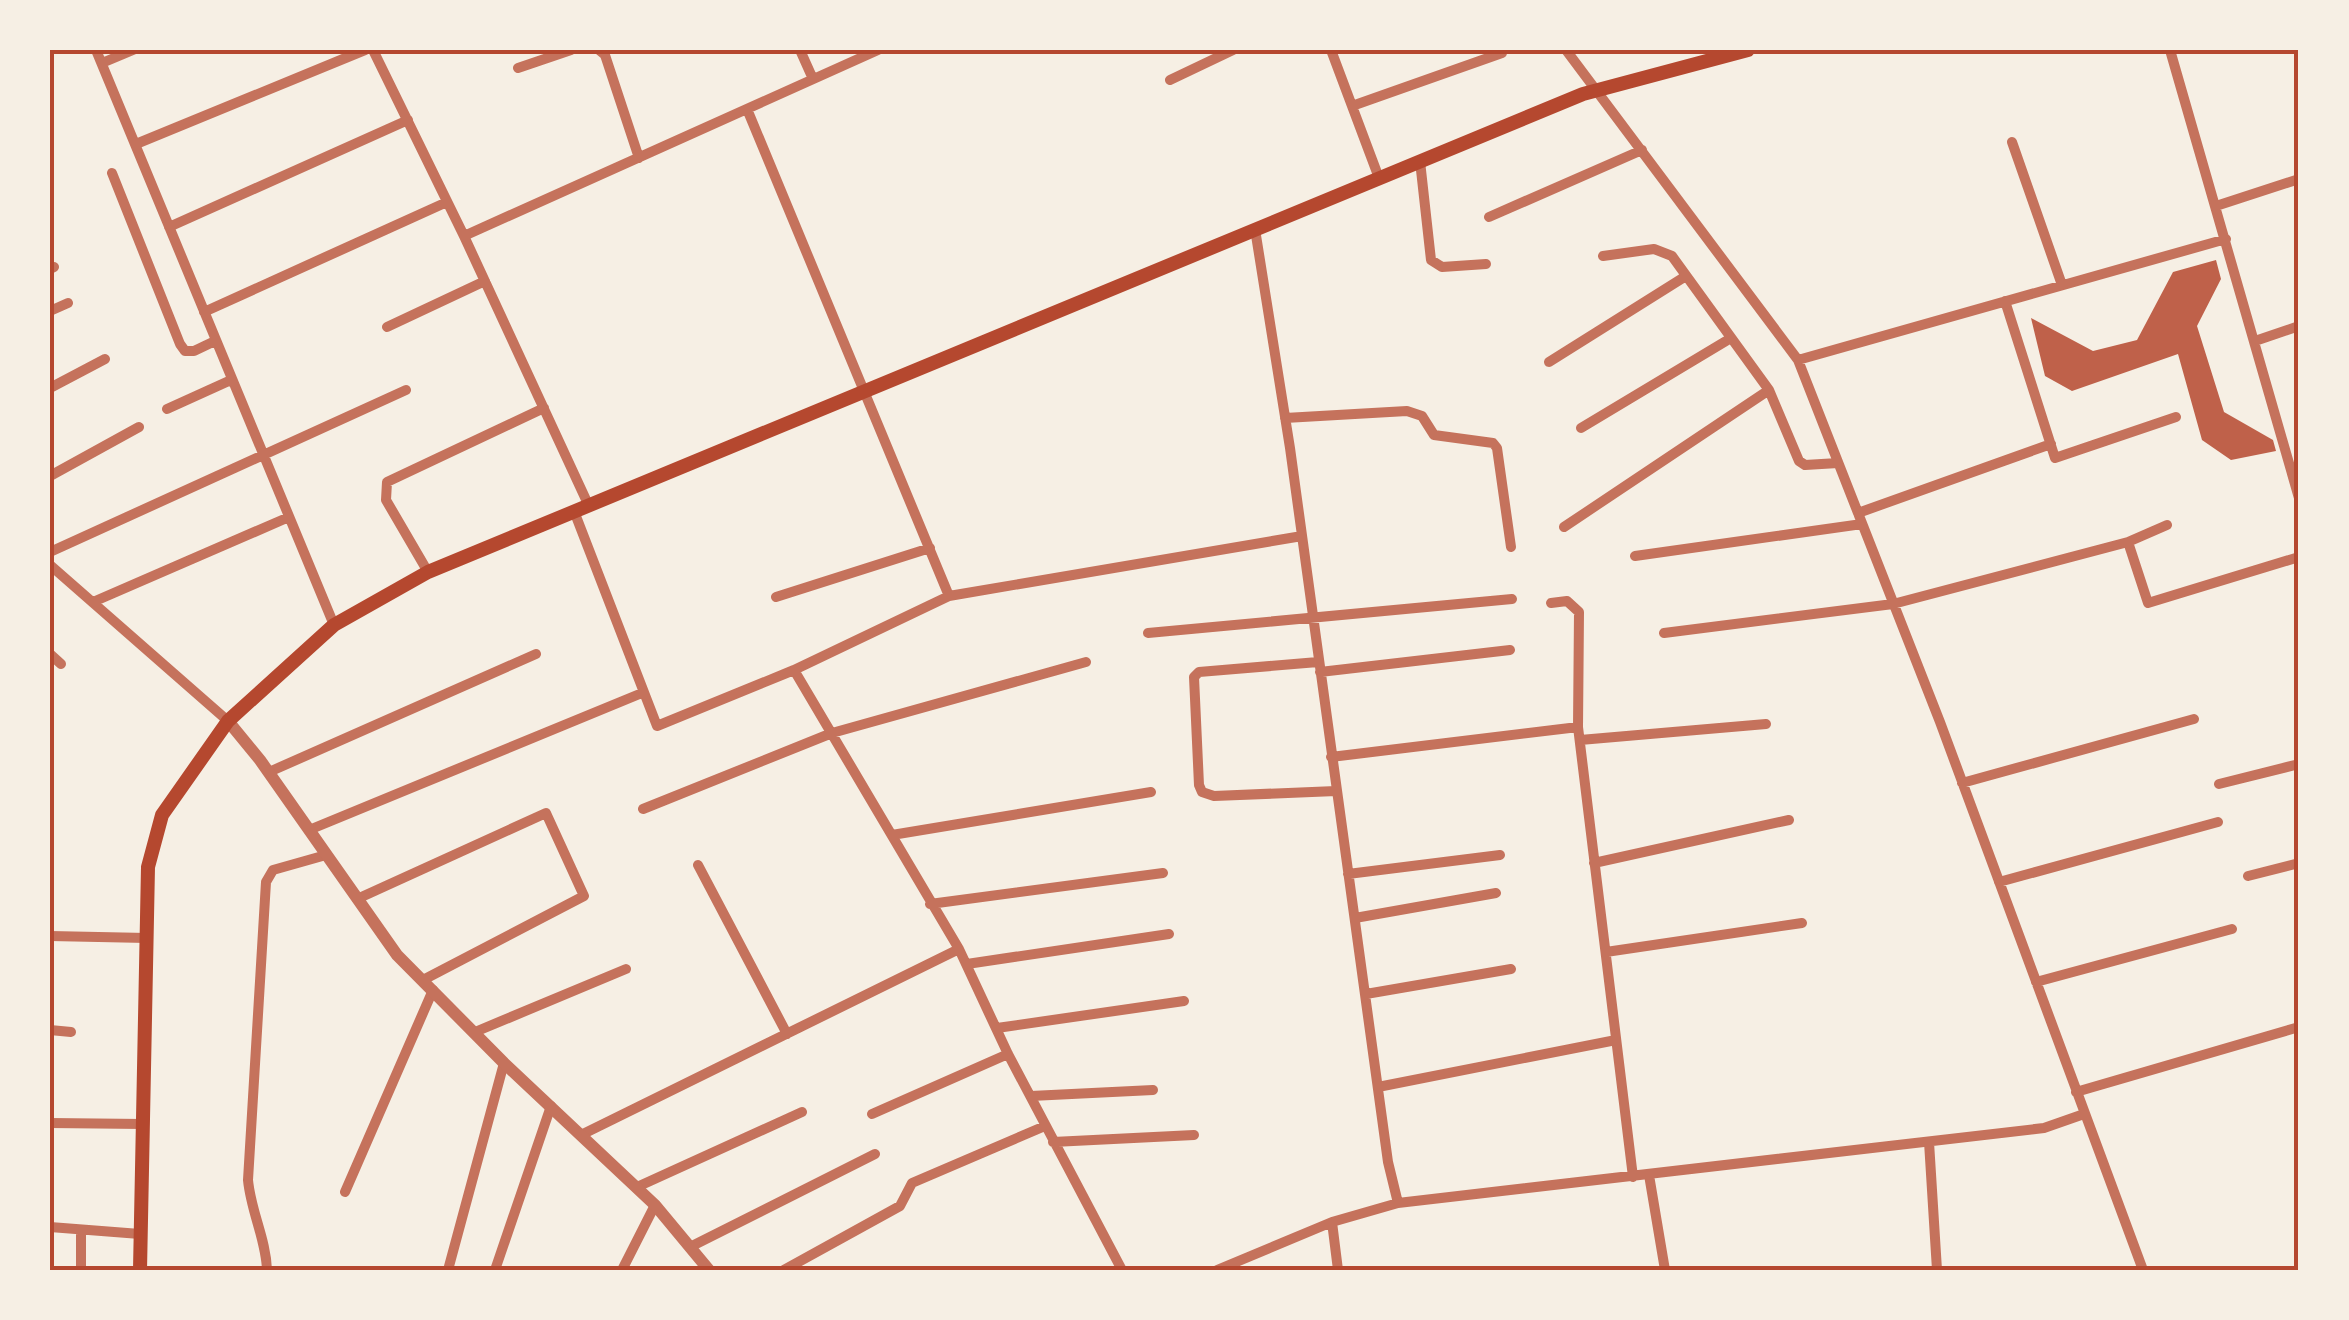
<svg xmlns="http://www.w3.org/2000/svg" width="2349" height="1320" viewBox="0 0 2349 1320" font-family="Karla,sans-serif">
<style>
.building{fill:#bf614a}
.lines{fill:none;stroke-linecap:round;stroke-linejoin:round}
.minor{stroke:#c5725c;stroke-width:10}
.tertiary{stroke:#c5725c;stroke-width:12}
.secondary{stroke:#b5482f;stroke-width:14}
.neatline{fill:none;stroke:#b5482f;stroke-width:4}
</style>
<rect width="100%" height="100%" fill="#f6efe4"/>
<path class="building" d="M2216 260 2221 279 2197 326 2224 412 2273 440 2276 451 2231 460 2202 440 2178 354 2072 391 2045 376 2031 318 2093 351 2137 340 2173 272Z"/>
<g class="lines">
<path class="minor" d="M96 50 334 625
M373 50 464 236 588 504
M599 50 605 55 639 158
M800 50 813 79
M1331 50 1379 178
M1566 50 1798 360 1940 722 2143 1270
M2170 50 2299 498
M102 63 133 50
M518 68 571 50
M1170 80 1233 50
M1352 106 1502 53
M747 109 949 596
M2012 142 2062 285
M136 144 365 50
M1420 161 1431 260 1442 267 1486 264
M112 173 180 344 185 351H194L215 341
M2216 206 2299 179
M1489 217 1642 150
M169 227 408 120
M1255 229 1290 448 1388 1162 1398 1203
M464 236 878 50
M1603 256 1654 249 1672 256 1769 390 1799 461 1805 465 1838 463
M50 269 54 267
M2005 301 2055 458 2176 417
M50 311 68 303
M204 312 447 202
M387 327 485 281
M2255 341 2299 326
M1798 360 2226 239
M1549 362 1686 276
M50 388 105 359
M167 409 231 380
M1285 418 1407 411 1422 416 1434 435 1493 443 1497 448 1511 547
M1581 428 1731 338
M50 476 139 427
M574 511 657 726 794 670
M1858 513 2051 444
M1564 527 1769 390
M2128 542 2167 525
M50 552 406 390
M1635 556 1862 524
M50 565 228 721
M428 572 386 500 387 482 544 408
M776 597 930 548
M93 602 289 517
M1551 603 1567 601 1579 612 1578 727
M1148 633 1512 599
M1664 633 1893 604 2128 542 2148 603 2299 557
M50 654 61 664
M1318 662 1199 672 1194 677 1199 785 1202 792 1214 796 1336 791
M1320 672 1510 650
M1580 740 1766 724
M1331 757 1578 727 1633 1177
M269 772 536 654
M1962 783 2194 719
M2219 784 2299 764
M643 809 832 733 1086 662
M309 830 642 693
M892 835 1151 792
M1594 863 1789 820
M698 865 787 1034
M1348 874 1500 855
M2248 876 2299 863
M1999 882 2218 822
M357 899 546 813 584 896 423 980
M930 904 1163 873
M1355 918 1496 893
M50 936 147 938
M959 949 794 670 949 596 1302 536
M1606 952 1802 923
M967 964 1169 934
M2036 982 2232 929
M1366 994 1511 969
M997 1028 1184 1001
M50 1030 71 1032
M475 1032 626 969
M1378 1087 1616 1040
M2076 1092 2299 1027
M1031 1096 1153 1090
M872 1114 1008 1054
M50 1123 143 1124
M583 1134 959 949 1008 1054 1122 1270
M1053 1142 1194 1135
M1929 1142 1937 1270
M1649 1175 1665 1270
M637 1187 802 1112
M345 1192 433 990
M50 1227 140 1234
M690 1247 875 1154
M81 1270V1230
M267 1270C266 1239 251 1212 248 1180L266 882 273 870 326 855
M448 1270 504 1063
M495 1270 551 1106
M622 1270 655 1205
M784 1270 900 1206 912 1183 1045 1126
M1217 1270 1332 1222
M1338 1270 1332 1222 1398 1203 2044 1128 2084 1114"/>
<path class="tertiary" d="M228 721 260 760 397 955 504 1063 655 1205 709 1270"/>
<path class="secondary" d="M140 1270 148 867 162 815 228 721 334 625 428 572 1583 94 1748 50"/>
</g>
<rect width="2349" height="1320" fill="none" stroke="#f6efe4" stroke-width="105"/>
<rect x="52" y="52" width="2244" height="1216" class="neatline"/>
</svg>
